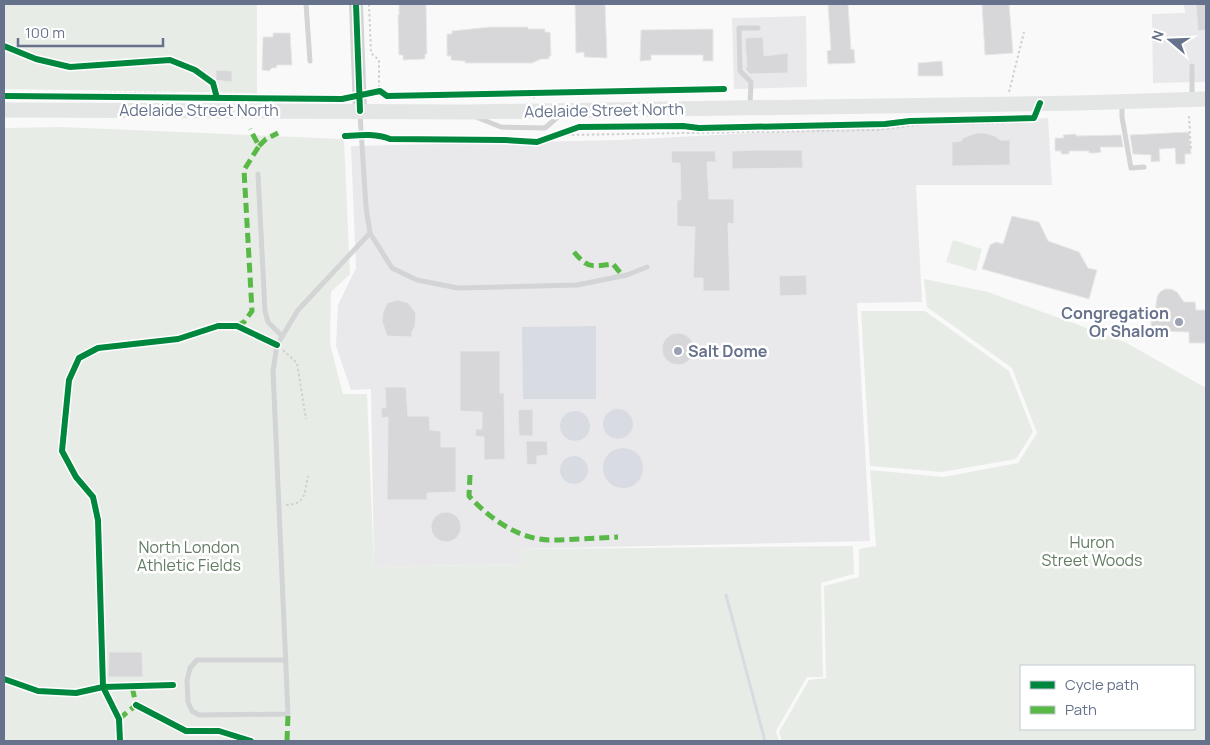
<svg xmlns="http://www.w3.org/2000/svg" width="1210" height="745" viewBox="0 0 1210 745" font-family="Manrope,sans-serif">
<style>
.built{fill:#e9e9eb}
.green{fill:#e8ece7;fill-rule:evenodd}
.water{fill:#d8dce2}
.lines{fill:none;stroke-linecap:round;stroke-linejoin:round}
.stream{stroke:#d8dce2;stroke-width:3}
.building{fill:#d7d7d9;stroke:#e8e8e8}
.path{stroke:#cfd0d2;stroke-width:2;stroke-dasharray:2.5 2.5;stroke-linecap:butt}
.service{stroke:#d3d4d5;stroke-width:5}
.tertiary{stroke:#d3d4d5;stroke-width:14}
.secondary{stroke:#e4e5e5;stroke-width:15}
.quiet{stroke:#58b947;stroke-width:5;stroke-dasharray:10 5;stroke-linecap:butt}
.cycleway-casing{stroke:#fff;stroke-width:9}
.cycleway{stroke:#00873e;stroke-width:6}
.poi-dot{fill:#99a1b2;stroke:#fff;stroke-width:2}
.labels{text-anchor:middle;stroke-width:5;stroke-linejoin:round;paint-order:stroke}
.street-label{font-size:16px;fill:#66728b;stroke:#fff}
.poi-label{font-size:16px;font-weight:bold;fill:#66728b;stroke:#fff;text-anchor:end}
.park-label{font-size:16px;fill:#627c63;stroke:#fff}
</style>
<rect width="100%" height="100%" fill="#f9f9f9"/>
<path class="built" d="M1184 4H1206V82L1153 83 1152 14 1185 13Z
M806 16 807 87 734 89 732 18Z
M1048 118 1052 185H916L922 302 857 303 870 541 519 549 522 564 374 567 371 389 351 390 336 346 338 305 356 268 351 146 620 140Z"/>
<path class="green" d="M4 4H257V93L4 89Z
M62 127 344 139 350 274 331 292 330 344 343 394H367L374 567 522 564 519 549 853 546 854 574 821 583 823 677H807L776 731 779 741H4V128Z
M953 240 982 249 976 271 946 262Z
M924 279 988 292 1125 342 1206 388V741H782L779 732 809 680 826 678 824 586 859 577V549L876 546 870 470 943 477 1018 463 1037 433 1012 368 927 307ZM1021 666H1194V729H1021Z
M861 311H925L1009 371 1033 432 1016 459 942 472 870 466Z"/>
<path class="water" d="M596 326V399H523L522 327Z
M603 424a15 15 0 1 1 30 0a15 15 0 1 1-30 0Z
M560 426a15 15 0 1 1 30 0a15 15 0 1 1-30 0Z
M603 468a20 20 0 1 1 40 0a20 20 0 1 1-40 0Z
M560 470a14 14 0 1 1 28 0a14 14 0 1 1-28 0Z"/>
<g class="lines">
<path class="stream" d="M726 595 765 741"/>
</g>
<path class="building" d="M399 4H426L427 54H425V59L403 60V55H399L398 15H399Z
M575 4H605L607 58 584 57V52L576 53Z
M828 4H848L851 50 854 49 855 63 828 64 827 51 831 50Z
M982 4H1009L1013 53 985 55Z
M1196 4H1206V30L1198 31Z
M490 27H528V29H545V32H550L551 56H549V59H541L532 63H465V61L451 60V56H447V34H452V31Z
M713 29V61H703V55H651V60L640 61 641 30Z
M273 33H290L292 65H277L276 68H272L269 71 262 70 263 37H273Z
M763 37 764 56 788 53V73L750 74 745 69 747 67 745 38Z
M942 61 943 76H918V63Z
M216 70 232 71V82L216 80Z
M1189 132 1191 154H1185V164H1176L1175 148 1159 149 1160 161 1151 162V155L1133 154 1130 135Z
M976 133H985L995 136 1000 140H1010V165L952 166V142L961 141 963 138Z
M1076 134V136L1121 135 1123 147H1100L1101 152 1096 153H1089V151H1069V154H1061V151H1055V138H1064L1063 135Z
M759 150H802L803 168 732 169V151Z
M671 151H715L716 162H707L709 199H734V224L728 223 730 291H703V278H693L695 227 677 226V200H681L680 163H672Z
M1012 216 1039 222 1048 241 1079 252 1088 268 1097 270 1089 299 982 269 990 245 996 242 1003 244Z
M806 275 807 295 780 296 779 276Z
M1165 289H1171L1177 292 1184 302H1195L1196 310H1206V343H1189V332L1151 331V314L1155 313 1157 297 1160 292Z
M398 300 408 303 416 313 415 326 412 332V337L387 336 382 321 383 312 387 303Z
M662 349a16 16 0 1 1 32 0a16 16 0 1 1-32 0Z
M460 351H500V393H504L505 459 484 460V437L475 436 476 429H482V412L460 411Z
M385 387H406L408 416H429L430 430 441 431V447H456V492L427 493V500H387L388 417 382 418 381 408H386Z
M533 409V436H519L518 410Z
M526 441H547L548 455 537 456V464L527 465Z
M431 527a15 15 0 1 1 30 0a15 15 0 1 1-30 0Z
M109 652H142L143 677H108Z"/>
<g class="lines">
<path class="path" d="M369 4 371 53 379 60V89L387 96C434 94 492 89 537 98
M1009 92 1024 32
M4 94 108 93 348 96
M1189 116 1191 151
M345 136H354
M369 138 387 141 504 142 537 145 564 135 877 130 926 124 1006 123
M283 350 297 363 306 419
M286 505C307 504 304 493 308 476"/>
<path class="service" d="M306 4 310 61
M1192 66V98
M1122 104V117L1131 168 1144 167
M750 105 751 82 740 71 739 28H758
M360 114 366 207 370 233 392 268 417 280 458 288 577 285 627 275 647 267
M476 117 501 127 545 128 560 115
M258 174 265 311 268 322 282 336
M286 660H197L190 668 187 681 188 702 192 711 199 715 288 714 273 371 277 345 298 310 370 233"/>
<path class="tertiary" d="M356 4 360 111"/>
<path class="secondary" d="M4 110 466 112 1078 103 1206 99"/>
<path class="quiet" d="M259 146 266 139 278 133
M574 252C589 270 592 266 613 264L623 276
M237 326 244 322 252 311 244 170 259 146 250 129
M470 475 469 496C489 518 518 539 549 540 572 540 595 538 618 537
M119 719 136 705 132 686
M287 741 288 714"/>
<defs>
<path id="cycleway" d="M356 4 360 111
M4 46 36 59 70 67 170 60 195 70 213 83 217 98
M4 96 342 99 380 91 387 96 724 89
M345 136C360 135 375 133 390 139L504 140 537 142 579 127 683 126 699 128 885 124 910 121 1034 118 1040 103
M4 679 38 691 76 693 103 687 173 685
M136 705 186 731H219L251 741
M120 741 119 719 103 687 98 520 93 497 76 477 62 451 69 380 79 358 98 348 178 339 218 326H237L277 345"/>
</defs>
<use href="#cycleway" class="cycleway-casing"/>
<use href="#cycleway" class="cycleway"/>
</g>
<g class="poi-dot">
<circle cx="1179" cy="322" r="5"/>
<circle cx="678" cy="351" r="5"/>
</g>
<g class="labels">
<g class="street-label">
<text x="199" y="116">Adelaide Street North</text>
<text transform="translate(604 110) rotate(-1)" y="6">Adelaide Street North</text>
</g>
<g class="poi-label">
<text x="1169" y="319">Congregation<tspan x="1169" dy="18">Or Shalom</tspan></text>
<text x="688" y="357" text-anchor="start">Salt Dome</text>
</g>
<g class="park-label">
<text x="1092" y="548">Huron<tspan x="1092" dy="18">Street Woods</tspan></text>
<text x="189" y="553">North London<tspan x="189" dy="18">Athletic Fields</tspan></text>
</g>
</g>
<rect width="1210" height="745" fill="none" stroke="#66728b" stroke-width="10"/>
<rect x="1020" y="665" width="175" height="65" fill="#ffffff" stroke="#c2c7d1"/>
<rect x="1030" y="681" width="25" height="8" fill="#00873e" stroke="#c2c7d1"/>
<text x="1065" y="690" font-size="15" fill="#66728b">Cycle path</text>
<rect x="1030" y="706" width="25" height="8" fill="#58b947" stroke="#c2c7d1"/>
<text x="1065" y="715" font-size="15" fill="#66728b">Path</text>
<g transform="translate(1170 40) rotate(289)" stroke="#ffffff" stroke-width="4" paint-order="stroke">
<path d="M0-4L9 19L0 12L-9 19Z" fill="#66728b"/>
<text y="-8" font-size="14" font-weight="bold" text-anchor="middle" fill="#66728b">N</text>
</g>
<path d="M18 38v8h145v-8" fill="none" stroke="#66728b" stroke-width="2.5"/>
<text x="25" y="38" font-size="15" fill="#66728b" stroke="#ffffff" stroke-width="4" paint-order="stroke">100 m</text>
</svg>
